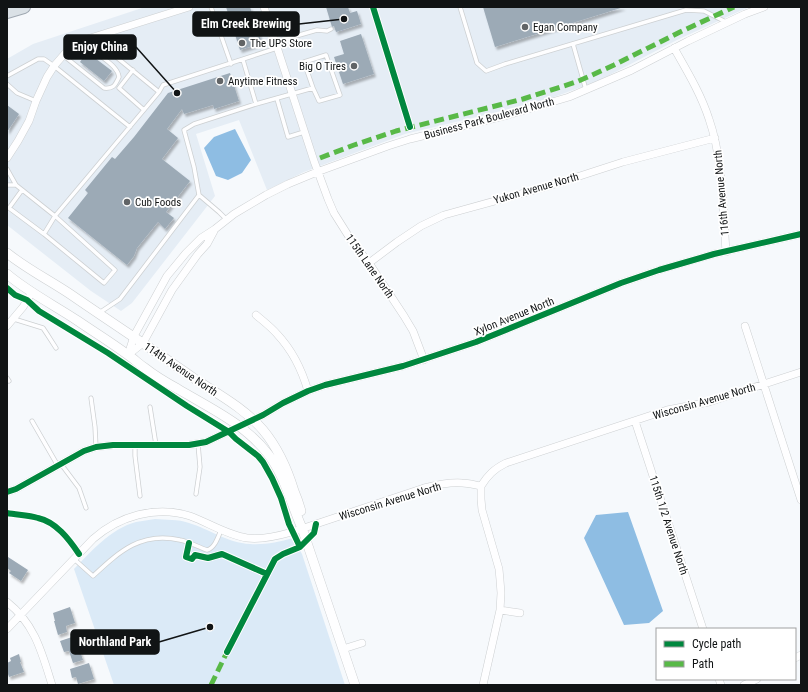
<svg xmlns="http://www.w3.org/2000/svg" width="808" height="692" viewBox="0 0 808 692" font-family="'Roboto Condensed',sans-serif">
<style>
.built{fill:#e5edf5}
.green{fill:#dbeaf7}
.water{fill:#8ebde3}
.building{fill:#9caab6;filter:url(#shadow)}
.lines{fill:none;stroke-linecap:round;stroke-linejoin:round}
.service-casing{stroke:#cdd0d2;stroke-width:5}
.minor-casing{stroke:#cdd0d2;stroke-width:8}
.tertiary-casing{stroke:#cdd0d2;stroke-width:10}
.trunk-casing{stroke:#9fa8b1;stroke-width:14}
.service{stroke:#fefeff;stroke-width:3.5}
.minor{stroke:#fefeff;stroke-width:7}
.tertiary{stroke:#fefeff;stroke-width:9}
.trunk{stroke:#dae1e6;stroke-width:12}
.quiet{stroke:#58b947;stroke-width:5;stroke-dasharray:10 5;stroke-linecap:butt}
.cycleway-casing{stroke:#fff;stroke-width:8}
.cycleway{stroke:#00873e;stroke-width:6}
.poi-dot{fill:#616466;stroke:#fff;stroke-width:1.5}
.labels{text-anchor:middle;stroke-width:3.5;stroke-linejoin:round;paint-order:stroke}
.poi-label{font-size:11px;fill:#111415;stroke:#fff;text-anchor:start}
.street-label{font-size:11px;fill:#111415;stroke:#fff}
.leader{fill:none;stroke:#111415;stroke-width:1.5}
.callout-dot{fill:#111415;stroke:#fff;stroke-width:1.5}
.callout{fill:#111415;stroke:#111415;stroke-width:1.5}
.callout-label{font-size:12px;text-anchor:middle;font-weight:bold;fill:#fff}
</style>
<defs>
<filter id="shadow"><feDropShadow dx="2" dy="3" stdDeviation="1" flood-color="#0004"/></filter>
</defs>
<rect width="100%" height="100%" fill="#f6f9fc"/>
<path class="built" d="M145 7H750L740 11 677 40 598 81 543 101 405 134 304 172 267 190 239 120 196 134 215 196 132 303 121 311 91 291 7 225V59L33 44Z"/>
<path class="green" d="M155 519C166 520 178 519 189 523 209 529 228 543 250 544 264 545 279 542 293 538L302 554 345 685H114L74 569C92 551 110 529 136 522 142 521 149 520 155 519Z"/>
<path class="water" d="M235 129 251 160 242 173 228 180 216 176 204 148 214 137Z
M628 512 663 611 649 623 624 625 584 538 596 515Z"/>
<path class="building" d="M226 7H250L262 43 240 50Z
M326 7H348L350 13 357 11 361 24 336 32 334 26 332 27Z
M483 7H624L495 47Z
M361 34 374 74 343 84 334 57 344 54 340 41Z
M87 52 112 71 104 81 80 62Z
M230 73 239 101 214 109 213 105 184 114 182 109 167 129 178 138 162 159 190 181 166 212 174 218 165 229 158 222 137 248 134 256 127 265 68 218 88 193 85 190 112 157 115 159 134 137 168 93Z
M7 105 19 114 7 132Z
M8 557 28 570 21 581 9 573 11 571 7 568V558Z
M70 607 75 623 66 626 67 632 58 635 54 621H55L53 613Z
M75 636 83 660 73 663 69 651 64 652 60 641Z
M19 654 21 662H20L24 672 9 677 7 671V663L11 661 10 658Z
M89 663 94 679 78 684 76 677 72 678 70 669Z"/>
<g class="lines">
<defs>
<path id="service" d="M211 7 231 64
M460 7 477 63 486 71 505 64 686 10 704 11 726 22
M93 38 159 92
M275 42 317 30 327 31 331 29
M573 44 586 90
M64 56 104 88C114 89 115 85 119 77 118 68 108 62 101 56L99 42
M243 60 256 104
M133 70 119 88 144 110
M7 76 38 59H44L54 66 130 127
M7 84 17 93 36 101
M277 99 288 137 304 132
M7 169 16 185H7
M16 185 55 216 115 270 104 283 44 234
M22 190 9 208 44 234 55 216 159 92 163 85 277 48
M227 220 219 212 199 195 194 167 184 130 194 124 256 104 313 88 319 101 340 95 326 55 304 62 313 88
M99 313 120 299 199 195
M14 319 43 328 47 334 56 348
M7 378 9 381
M91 398 95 427 96 447
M150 407 156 445
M32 421 58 466
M135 445V456L140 496
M61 464 79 488 86 508
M196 494 200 467 198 444
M74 559 93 576C119 552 141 531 180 540 190 542 198 547 207 550 215 548 218 537 221 530"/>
<path id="minor" d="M264 7 314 161 328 199 334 213 351 240 369 263 404 316 413 331 424 360
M674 48C687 71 701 94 709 119 723 159 723 209 726 252
M7 158 18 141 29 121 36 101 47 77 54 66 67 51 84 40 189 7
M369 263 397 242 421 226 444 215 549 186 623 162 715 138
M256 315C263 321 271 327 277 334 292 350 302 370 308 391
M7 326 23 307 32 292
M745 326 801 500
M128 355 134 336 167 276 186 253 201 238 215 229 234 214 266 195 288 184 317 172 388 146 410 139 508 115 569 97 632 70 688 41 745 14 764 7
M128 355 143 343 172 290 198 254 207 244 214 231
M635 421 703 629
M481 486C488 475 494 469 506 463L667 410 709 402 801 372
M481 486V499L482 510 499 569 500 580 501 593 500 610 483 685
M7 492 16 489 84 451 96 447 113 445H189L206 442 263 415 283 403 308 391 325 385 403 366 476 342 621 283 659 270 714 254 801 234
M7 602C35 624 42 653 52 685
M500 610 520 613
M7 629 93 539C119 516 156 505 190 516 209 523 227 535 247 538 262 540 278 536 292 532L424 488C436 485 449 482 462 483 468 483 475 485 481 486
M343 649 362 643
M795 658 801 655
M719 679 721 685
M744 685 757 679"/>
<path id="tertiary" d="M7 253C27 269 49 280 70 294 112 323 154 350 195 379 218 394 244 408 263 430 278 448 287 468 294 491 297 498 299 504 301 511
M7 274C28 292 54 305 78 321 94 332 112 343 128 355 134 359 139 364 145 368 155 376 167 383 178 389 210 408 245 424 268 454 285 476 291 504 302 528L355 685"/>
<path id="trunk" d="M7 12 24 7"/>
</defs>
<use href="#service" class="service-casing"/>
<use href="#minor" class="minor-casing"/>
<use href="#tertiary" class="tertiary-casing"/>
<use href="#trunk" class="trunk-casing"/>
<use href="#service" class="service"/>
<use href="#minor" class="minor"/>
<use href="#tertiary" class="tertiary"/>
<use href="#trunk" class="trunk"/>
<path class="quiet" d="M320 158 354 145 396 131 523 99 576 82 590 76 614 65 680 32 734 7
M211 685 227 652"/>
<defs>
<path id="cycleway" d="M373 7 410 127
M7 288 15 295 27 300 39 311 108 353 187 406 229 432 236 439 258 456 263 462 272 478 281 498 289 524 300 547
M7 492 16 489 84 451 96 447 113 445H189L206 442 263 415 283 403 308 391 325 385 403 366 476 342 621 283 659 270 714 254 801 234
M7 513C17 515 28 515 38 518 56 522 69 539 79 554
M189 543 186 557 192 559 195 555 208 558 222 554 267 574
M227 652 275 559 283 554 300 547 314 533 316 524"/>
</defs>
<use href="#cycleway" class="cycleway-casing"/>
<use href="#cycleway" class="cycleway"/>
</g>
<g class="poi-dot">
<circle cx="525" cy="27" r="4"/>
<circle cx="242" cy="43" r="4"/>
<circle cx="354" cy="66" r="4"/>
<circle cx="220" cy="81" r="4"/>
<circle cx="127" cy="202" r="4"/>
</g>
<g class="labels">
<g class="poi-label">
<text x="533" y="31">Egan Company</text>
<text x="250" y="47">The UPS Store</text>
<text x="346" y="70" text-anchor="end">Big O Tires</text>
<text x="228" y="85">Anytime Fitness</text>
<text x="135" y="206">Cub Foods</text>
</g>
<g class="street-label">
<text transform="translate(489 118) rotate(-15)" y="4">Business Park Boulevard North</text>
<text transform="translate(536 188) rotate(-16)" y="4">Yukon Avenue North</text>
<text transform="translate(721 193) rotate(-95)" y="4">116th Avenue North</text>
<text transform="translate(370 266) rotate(55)" y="4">115th Lane North</text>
<text transform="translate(514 316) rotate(-22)" y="4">Xylon Avenue North</text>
<text transform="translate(181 369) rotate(34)" y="4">114th Avenue North</text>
<text transform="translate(704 401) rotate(-16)" y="4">Wisconsin Avenue North</text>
<text transform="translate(390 501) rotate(-17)" y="4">Wisconsin Avenue North</text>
<text transform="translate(669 525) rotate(72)" y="4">115th 1/2 Avenue North</text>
</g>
</g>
<path class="leader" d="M344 19L299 24M177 93L136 47M210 627L159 642"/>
<g class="callout-dot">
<circle cx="344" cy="19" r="4"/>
<circle cx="177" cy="93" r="4"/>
<circle cx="210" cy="627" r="4"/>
</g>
<g class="callout">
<rect x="193" y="12" width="106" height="24" rx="4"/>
<rect x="64" y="35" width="72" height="24" rx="4"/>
<rect x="71" y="630" width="88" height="24" rx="4"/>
</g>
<g class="callout-label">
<text x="246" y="28">Elm Creek Brewing</text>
<text x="100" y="51">Enjoy China</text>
<text x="115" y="646">Northland Park</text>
</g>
<rect width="808" height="692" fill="none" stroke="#111415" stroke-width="16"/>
<rect x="656" y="628" width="140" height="52" fill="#ffffff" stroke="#a0a1a1"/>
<rect x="664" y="641" width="20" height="6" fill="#00873e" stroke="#a0a1a1"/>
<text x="692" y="648" font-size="12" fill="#111415">Cycle path</text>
<rect x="664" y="661" width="20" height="6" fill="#58b947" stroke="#a0a1a1"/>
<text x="692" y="668" font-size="12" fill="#111415">Path</text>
</svg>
